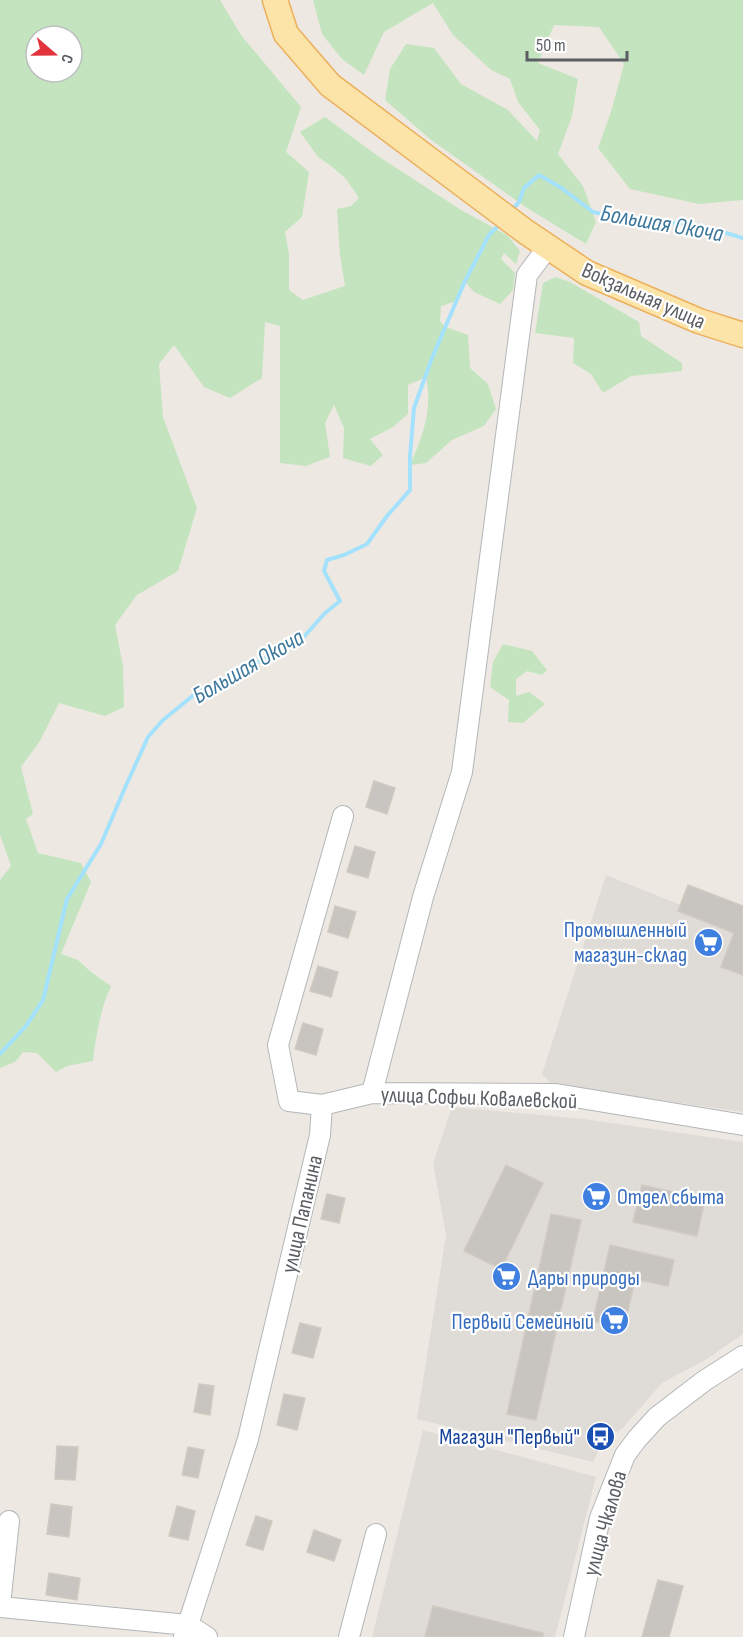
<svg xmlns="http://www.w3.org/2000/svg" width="743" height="1637" viewBox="0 0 743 1637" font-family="'Sofia Sans Condensed',sans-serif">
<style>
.industrial{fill:#dfdbd7}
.green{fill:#c4e4bf;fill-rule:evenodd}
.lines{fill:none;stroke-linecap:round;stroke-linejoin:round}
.stream{stroke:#a4e1fc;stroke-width:4}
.building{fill:#c8c4bf;stroke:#d1cac1;stroke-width:1.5}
.minor-casing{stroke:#b3b6b9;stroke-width:22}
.major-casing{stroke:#ecb05c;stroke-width:27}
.minor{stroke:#fff;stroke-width:20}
.major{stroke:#fce3a8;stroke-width:24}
.labels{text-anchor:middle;stroke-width:4.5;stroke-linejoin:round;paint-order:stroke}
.street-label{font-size:22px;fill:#5b5f63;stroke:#fff}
.shop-label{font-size:22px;fill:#366cbe;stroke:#fff;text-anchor:end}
.transit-label{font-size:22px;fill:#164399;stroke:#fff;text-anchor:end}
.water-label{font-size:24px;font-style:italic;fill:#3c779b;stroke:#fff}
</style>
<rect width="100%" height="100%" fill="#ede9e2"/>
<path class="industrial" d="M606 875 743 930V1112L552 1085 542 1074Z
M452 1107 584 1119 743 1142V1334L707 1359 662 1383 622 1429 605 1438 593 1462 417 1419 446 1235 433 1163Z
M423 1430 596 1477 555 1637H372Z"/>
<path class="green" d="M0 0H220L241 35 301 107 286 152 309 172 302 217 285 232 289 254V290L303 300 345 286 340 255 337 209 351 206 359 198 346 179 330 165 318 157 300 132 325 117 378 156 461 210 507 235 520 251 516 264 504 253 501 259 515 273 513 290 500 304 474 292 465 282 457 301 441 306 440 321 445 327 468 335 470 368 488 384 496 409 484 426 452 440 426 463 410 465C423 435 433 409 426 377L408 385V414L393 427 370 439 383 455 371 466 343 458 344 428 334 405 325 423 330 457 306 466 280 463V326L265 322 262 378 230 398 204 387 174 345 159 364 163 417 197 508 178 571 137 595 115 625 123 666 124 707 105 716 59 703 40 741 21 767 33 814 26 819 38 853 81 863 91 882 61 954 78 960 91 972 111 986C100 1010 96 1035 93 1061L67 1066 56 1072 37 1053 23 1052 15 1062 0 1068V880L11 866 0 835ZM36 36H72V72H36Z
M313 0H743V200L699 204 630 189 598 148 611 112 624 64 599 27 554 25 538 63 578 79 572 116 558 154 583 186 596 222 586 244 524 206 430 139 385 100 390 69 406 44 434 48 461 84 508 110 537 141 540 130 518 102 510 79 491 70 453 35 433 3 384 32 364 75 342 59 322 34Z
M555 277 570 282 639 322 641 336 682 363V371L631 376 603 393 591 374 573 363 574 338 535 333 543 283Z
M503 644 532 651 547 670 542 675 527 671 516 679V696L529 692 545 704 523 723 508 722 509 700 490 687 493 662Z"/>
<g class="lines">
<path class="stream" d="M512 210 519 202 524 188 539 175 560 187 593 212 621 218 696 225 723 232 743 238
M0 1054 26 1026 43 1000 67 899 101 844 124 790 148 737 163 720 195 694 301 640 325 613 340 601 324 571 327 560 344 555 367 544 387 516 410 490V456L414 408 432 358 465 281 489 235 501 223"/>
</g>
<path class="building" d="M374 781 395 788 387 814 366 807Z
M355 846 375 852 368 878 347 872Z
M688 885 743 906V975L721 967 734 933 678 911Z
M335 906 356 912 348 938 328 932Z
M318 966 338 972 331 997 310 991Z
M303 1023 323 1029 316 1055 295 1049Z
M506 1165 543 1183 501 1269 464 1251Z
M642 1185 705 1199 697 1236 633 1222Z
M327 1194 345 1198 339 1223 321 1219Z
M551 1214 581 1220 536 1420 507 1414Z
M610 1245 674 1260 668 1286 635 1279 624 1328 593 1321Z
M300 1323 321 1328 313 1358 292 1353Z
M199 1384 214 1386 210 1415 194 1412Z
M284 1394 305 1398 297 1430 277 1425Z
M57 1446 78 1447 75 1480 55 1479Z
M188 1447 204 1450 198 1478 182 1475Z
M51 1504 72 1507 69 1537 47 1534Z
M177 1506 195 1511 188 1540 169 1536Z
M256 1516 272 1521 263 1550 246 1545Z
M314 1530 341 1540 334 1561 307 1552Z
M49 1573 80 1578 77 1600 46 1595Z
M658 1580 683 1586 669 1637H642Z
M433 1606 543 1633V1637H425Z"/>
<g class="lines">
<defs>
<path id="minor" d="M372 1093 423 897 462 772 527 275 548 247
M322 1105 372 1093 556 1094 743 1125
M0 1605 9 1521
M0 1607 188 1625 207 1637
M184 1637 248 1439 320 1135 322 1105 289 1101 278 1045 343 816
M349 1637 376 1534
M574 1637 600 1518 625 1455 637 1439 657 1417 704 1381 743 1356"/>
<path id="major" d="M275 0 286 34 330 85 526 232 587 273 699 321 743 335"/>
</defs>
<use href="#minor" class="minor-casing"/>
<use href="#major" class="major-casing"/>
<use href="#minor" class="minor"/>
<use href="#major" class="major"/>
</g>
<defs>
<symbol id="supermarket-disc" viewBox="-11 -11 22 22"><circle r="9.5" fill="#3f7fe0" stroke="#fff"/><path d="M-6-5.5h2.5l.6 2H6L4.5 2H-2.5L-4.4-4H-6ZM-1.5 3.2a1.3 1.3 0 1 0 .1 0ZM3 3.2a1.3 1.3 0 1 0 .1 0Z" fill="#fff"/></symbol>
<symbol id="bus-disc" viewBox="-11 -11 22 22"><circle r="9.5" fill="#1a4fb4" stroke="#fff"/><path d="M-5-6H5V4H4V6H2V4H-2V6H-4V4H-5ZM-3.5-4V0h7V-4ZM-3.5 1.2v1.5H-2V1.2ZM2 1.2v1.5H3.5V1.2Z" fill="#fff"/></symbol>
</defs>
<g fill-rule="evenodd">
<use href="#supermarket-disc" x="692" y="926" width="33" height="33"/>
<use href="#supermarket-disc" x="580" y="1180" width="33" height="33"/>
<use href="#supermarket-disc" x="490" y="1260" width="33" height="33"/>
<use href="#supermarket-disc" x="598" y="1304" width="33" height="33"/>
<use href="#bus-disc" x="584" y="1420" width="33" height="33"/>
</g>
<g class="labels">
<g class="street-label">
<text transform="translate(644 295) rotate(24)" y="8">Вокзальная улица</text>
<text transform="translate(479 1097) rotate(2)" y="8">улица Софьи Ковалевской</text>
<text transform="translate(301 1214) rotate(-77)" y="8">улица Папанина</text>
<text transform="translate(604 1523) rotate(-74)" y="8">улица Чкалова</text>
</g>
<g class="shop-label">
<text x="687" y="937">Промышленный<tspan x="687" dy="25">магазин-склад</tspan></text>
<text x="617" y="1204" text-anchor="start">Отдел сбыта</text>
<text x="528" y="1285" text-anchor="start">Дары природы</text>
<text x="594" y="1329">Первый Семейный</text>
</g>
<g class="transit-label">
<text x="580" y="1444">Магазин "Первый"</text>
</g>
<g class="water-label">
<text transform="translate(662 223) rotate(10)" y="8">Большая Окоча</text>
<text transform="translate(248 666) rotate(-30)" y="8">Большая Окоча</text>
</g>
</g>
<g transform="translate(54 54) rotate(110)"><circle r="28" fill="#ffffff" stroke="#bdbfc1" stroke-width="1.5"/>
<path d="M0-4.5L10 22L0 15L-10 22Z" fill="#e3333d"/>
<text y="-9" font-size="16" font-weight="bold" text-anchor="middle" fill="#5b5f63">С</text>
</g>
<path d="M527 51v9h100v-9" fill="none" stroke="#5b5f63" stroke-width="3"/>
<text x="536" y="51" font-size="18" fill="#5b5f63" stroke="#ffffff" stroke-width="4.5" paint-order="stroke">50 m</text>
</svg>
